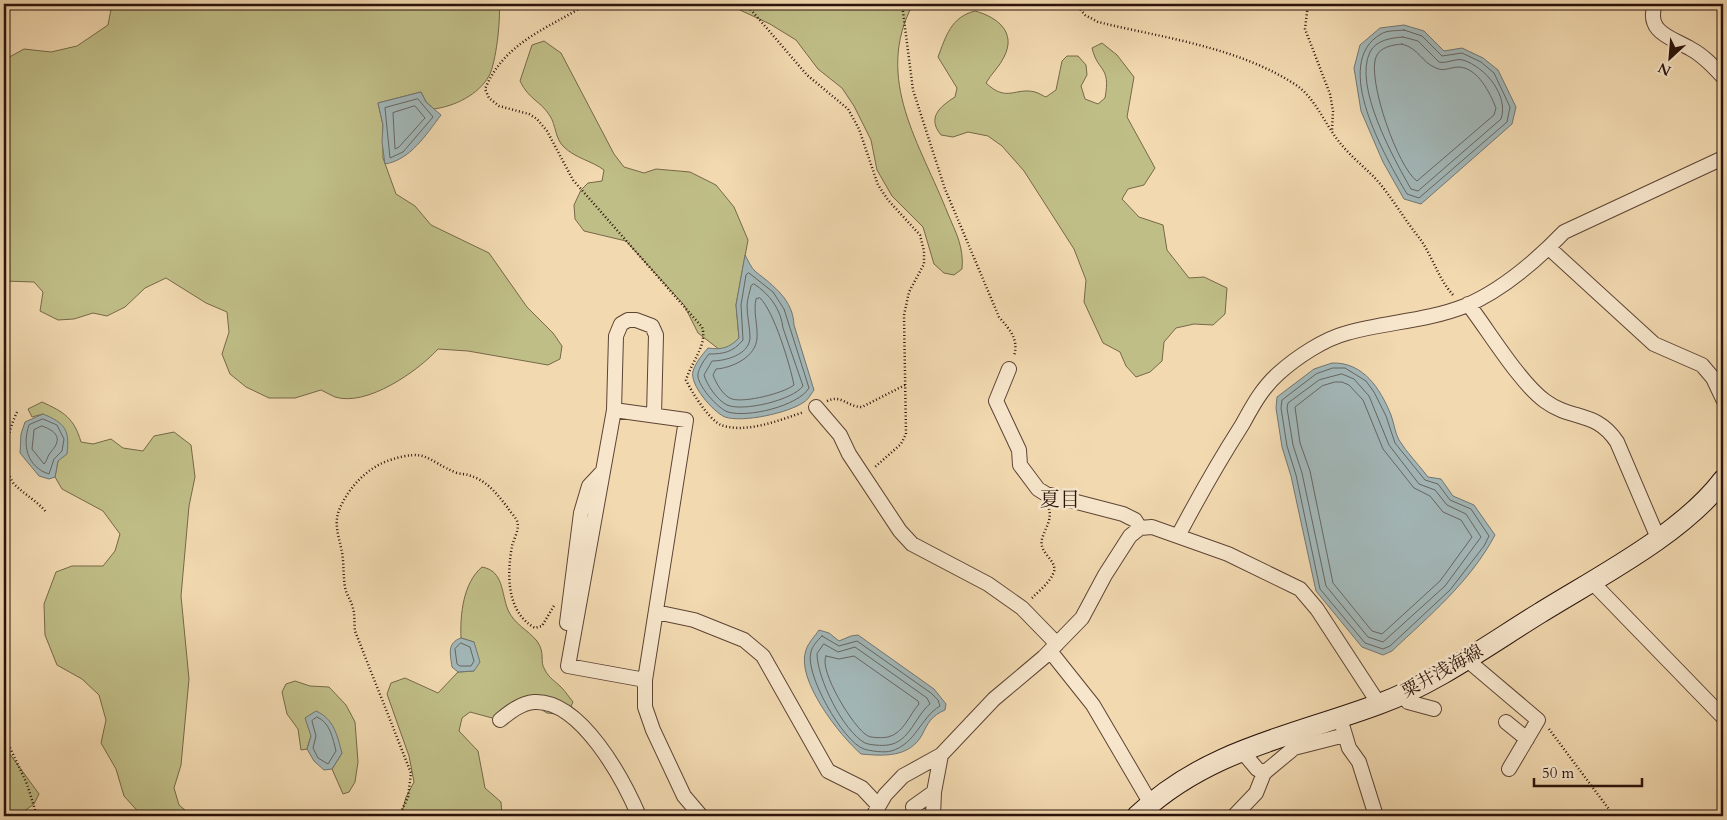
<svg xmlns="http://www.w3.org/2000/svg" width="1727" height="820" viewBox="0 0 1727 820" font-family="Cardo,'Noto Serif JP',serif">
<style>
.green{fill:#c0be87;stroke:#766849}
.water{fill:#a2b7b8;stroke:#727573}
.lines{fill:none;stroke-linecap:round;stroke-linejoin:round}
.shore{stroke:#666562;stroke-width:1}
.minor-casing{stroke:#5d4434;stroke-width:16}
.secondary-casing{stroke:#2b130b;stroke-width:22}
.path{stroke:#2b130b;stroke-width:2.5;stroke-dasharray:1 2.5;stroke-linecap:butt}
.minor{stroke:#f7e6cc;stroke-width:14}
.secondary{stroke:#f7e6cc;stroke-width:20}
.labels{text-anchor:middle;stroke-width:5;stroke-linejoin:round;paint-order:stroke}
.street-label{font-size:18px;fill:#2b130b;stroke:#f7e6cc}
.quarter-label{font-size:20px;fill:#2b130b;stroke:#f7e6cc}
</style>
<rect width="100%" height="100%" fill="#f2d9b0"/>
<filter id="stains"><feTurbulence type="fractalNoise" baseFrequency=".004" numOctaves="4"/><feColorMatrix values="0 0 0 0 .2 0 0 0 0 .09 0 0 0 0 .02 0 0 0 .5 -.17"/></filter>
<radialGradient id="worn" r=".72"><stop offset=".6" stop-color="#630" stop-opacity="0"/><stop offset="1" stop-color="#630" stop-opacity=".3"/></radialGradient>
<path class="green" d="M112 4H499C501 19 496 63 489 76 478 95 455 106 434 109L426 102 421 92 378 103 383 125V158L396 194 415 206 431 225 489 253 527 307 553 333 562 346 560 359 548 365 468 351 438 349C418 371 367 407 335 397 330 395 326 392 321 390L295 398H269L246 387 230 374 222 354 229 332 227 312 206 303 166 278 145 288 125 307 107 316 93 313 74 319 58 320 40 311 43 292 34 282 4 281V60L24 49 51 52 77 46 108 25Z
M727 4H913C873 79 921 145 948 214 956 233 964 247 962 269L954 275 944 273 934 264 923 227 892 196 877 170 871 140 854 106 842 88 818 69 796 40 770 24Z
M975 11C997 17 1017 32 1004 57 1000 66 991 74 986 83 1007 103 1015 87 1035 92 1039 93 1043 96 1046 97L1056 90 1062 61 1067 56H1078L1086 65 1087 75 1081 86 1085 99 1098 104 1105 98C1111 65 1098 73 1092 48L1102 43 1117 55 1134 77 1127 117 1155 168 1144 185 1128 189 1122 199 1139 217 1163 225 1167 250 1189 278 1204 277 1227 288 1225 314 1213 325 1194 324 1176 328 1164 342 1162 361 1150 372 1136 377 1126 366 1120 352 1103 343 1084 302 1086 280 1074 249 1024 171 1002 146 988 136 968 132 953 137 941 135C927 118 939 107 955 97L957 88 938 57C946 36 951 17 975 11Z
M544 41 561 53 614 154 624 167 644 173 656 169 690 172 716 185 734 207 748 240 736 305 739 338 731 346 720 350 698 333 684 305 626 241 584 231 575 219 574 205 581 190 588 183 602 181 604 170C592 161 575 158 564 147 555 139 556 125 550 116 541 101 529 100 520 81L532 45Z
M42 402C64 412 74 418 81 442L93 444 111 439 123 448 143 451 154 436 174 432 191 445 195 477 189 506 181 596 189 679 181 765 174 788 179 805 192 816H142L124 796 116 769 101 743 106 720 99 695 82 679 57 665 45 635 44 604 56 572 72 566H103L115 551 120 534 103 511 62 489 55 477 58 461 43 414 32 417 28 409Z
M482 567C504 571 501 593 508 610 514 624 528 630 537 641 546 654 539 661 545 670 549 678 555 681 561 687 565 691 569 697 573 702L567 715 547 713 532 704 496 719 470 712 462 718 459 731 478 751 485 788 501 802 502 816H401L406 797 414 782 409 756 387 694 391 683 405 678 438 693 458 672 474 671V642L461 638C460 615 463 583 482 567Z
M295 681 310 686 329 687 346 705 355 722 358 762 355 782 349 792 343 794 332 769 342 753 311 736 307 749 301 750 298 729 287 714 282 692 286 684Z
M4 746 39 794 34 804 23 812V816H4Z"/>
<path class="water" d="M1404 25 1424 31 1444 51 1462 48 1483 58 1498 70 1516 107 1512 124 1421 204 1404 199 1383 162 1361 111 1354 68 1360 45 1380 28Z
M421 92 426 102 441 115C426 135 410 160 385 164L382 142 383 125 378 103Z
M745 255C748 260 751 268 756 272 774 286 793 300 794 325L814 390C811 394 808 400 804 402 789 413 742 423 725 417 713 412 689 384 693 371 696 362 702 355 708 348 722 350 729 348 739 338L736 305Z
M1332 363C1363 362 1380 388 1391 415 1394 423 1395 433 1399 440 1407 453 1419 465 1428 477L1441 479 1453 496 1474 505 1495 535C1470 582 1430 615 1392 651L1383 655 1362 647 1316 591 1291 476 1282 447 1276 408 1277 397 1314 369Z
M43 414C65 423 70 430 67 454L58 461 55 477 49 479 39 476 20 453 21 434 25 422Z
M819 630 829 633 839 641 851 636 858 635 934 689 946 704 945 710C931 716 928 723 922 735 909 758 883 756 861 754 840 736 795 679 806 650 808 643 815 636 819 630Z
M461 638 474 642 480 662 474 671 458 672 452 667C450 653 447 643 461 638Z
M316 711C334 719 337 735 342 753L332 769 324 770 314 761 307 749 311 736 305 718Z"/>
<g class="lines">
<path class="shore" d="M1404 30 1422 36 1442 56 1462 53 1481 62 1494 73 1510 107 1507 122 1419 198 1407 194C1386 158 1330 63 1381 34 1387 30 1397 31 1404 30Z
M1403 37 1418 41 1439 62C1447 64 1455 58 1463 60 1485 67 1509 95 1501 119L1418 191 1411 189C1394 159 1353 86 1370 52 1376 40 1391 38 1403 37Z
M1402 44C1420 49 1421 62 1436 68 1444 72 1450 67 1459 67 1478 68 1490 93 1496 108L1494 115 1417 181C1398 168 1367 80 1376 57 1380 47 1392 45 1402 44Z
M418 99 433 117 403 152 390 158 385 108Z
M415 106 425 118 399 147 395 149 393 113Z
M749 273 773 292 784 309 809 388C798 406 748 418 728 412 718 409 696 384 698 374 699 367 705 359 709 354 724 354 733 352 743 340L741 305 746 275Z
M754 284C770 294 781 310 783 328L803 386C793 400 743 412 727 405 717 400 707 385 704 375L712 361C725 361 749 355 750 338 750 327 747 316 747 306 747 299 750 292 751 286Z
M760 298C774 311 790 365 794 385 784 393 745 403 732 399 723 396 716 383 713 375L716 369C732 368 756 357 757 338 758 325 753 312 756 299Z
M1333 368H1345L1366 381 1374 392 1386 416 1395 443 1425 480 1438 484 1450 500 1471 509 1489 536 1484 546 1450 590 1390 646 1383 649 1365 643 1320 589 1296 475 1287 446 1281 408 1282 400 1316 374Z
M1342 374 1354 379 1369 396 1389 445 1419 484 1435 490 1447 505 1466 514 1481 537 1445 586 1383 642 1368 637 1326 586 1302 473 1293 445 1287 408 1288 403 1319 380Z
M1335 382H1342L1349 385 1363 400 1383 449 1414 488 1430 496 1443 512 1461 520 1472 537 1440 581 1382 634 1372 631 1333 583 1310 471 1300 443 1295 407 1322 386Z
M43 419 57 425 64 439 62 451 54 459 49 474C27 467 22 445 29 425Z
M42 426C59 432 62 440 50 453 47 457 47 461 44 464L32 449 34 430Z
M822 636 839 646 857 641 931 693 938 700 940 706C920 718 916 744 891 751 885 753 870 751 864 749 843 742 804 673 811 652 812 646 818 640 822 636Z
M461 643 470 647 474 661 471 666H460L457 664 455 649Z
M824 644 838 652 855 647 927 698 930 704C915 716 910 742 888 745 882 746 870 745 865 743 843 731 817 678 817 654Z
M826 656 839 659 854 656 918 701 919 704C909 715 904 733 888 737 883 738 872 738 868 736 854 729 818 670 826 656Z
M317 717C330 722 333 739 336 751L328 764 318 758 313 748 316 736 312 721Z"/>
<defs>
<path id="minor" d="M1655 4C1645 33 1673 38 1691 49 1704 56 1714 67 1723 77
M1549 248 1654 344 1702 365 1713 378 1723 399
M1468 304C1488 330 1520 383 1545 401 1572 421 1596 410 1617 442L1658 538
M1009 369 996 401 1019 450 1020 465 1038 489 1046 494 1123 514 1135 520 1140 528
M816 407 840 435 849 454 900 531 912 544 988 584 1022 608 1057 644
M614 410 686 420 645 680V707L653 730 684 796 701 816
M1178 536C1198 498 1219 461 1242 425 1253 405 1262 388 1279 373 1297 357 1324 339 1347 333 1386 322 1427 321 1465 306 1503 290 1536 261 1564 232L1723 158
M1591 581 1723 717
M656 612 694 620 744 640 763 656 828 771 862 788 878 805
M567 623 581 513 589 486 603 471
M1050 651 1093 705 1151 804
M1466 659 1538 720 1509 769
M645 680 568 666 614 410 616 336 621 324 628 320H636L652 326 656 335 654 415
M1403 693 1408 702 1434 709
M500 720C510 712 521 703 534 702 581 699 624 781 639 816
M1506 722 1527 739
M1343 728 1349 748 1359 762 1376 816
M1241 750 1257 769 1264 773
M913 807 934 792 941 755
M873 816 885 795 903 776 941 755 994 699 1044 657 1082 618 1105 575 1130 536 1140 528 1152 527 1228 554 1300 589 1317 609 1379 704
M933 816 934 792
M1234 816 1256 793 1264 773 1294 748 1345 735"/>
<path id="secondary" d="M1137 816C1206 750 1293 736 1379 704 1436 683 1488 645 1540 613 1598 577 1682 534 1723 480"/>
</defs>
<use href="#minor" class="minor-casing"/>
<use href="#secondary" class="secondary-casing"/>
<path class="path" d="M582 4 577 10C539 32 503 46 485 89L489 98 499 106 529 114 537 119 547 131 573 180 702 327C708 344 691 363 686 380 691 391 709 420 721 425 746 434 780 420 804 412
M746 4 807 75 848 109 859 129 878 185 888 200 920 235 924 251V264L909 292 904 315 906 434 901 444 875 467
M902 4 913 90 945 189 999 317C1010 330 1019 339 1014 356
M1076 4 1085 15 1098 22C1164 38 1238 47 1296 85 1315 98 1324 122 1337 139 1347 153 1362 165 1374 177 1390 194 1402 216 1417 235 1432 253 1437 278 1454 296
M1308 4 1305 29 1330 94 1333 111 1332 130
M827 401C842 394 847 407 862 407L907 384
M17 412C7 433 0 465 14 484 25 495 37 501 46 512
M1032 598C1039 591 1049 583 1053 574 1060 561 1038 554 1042 539 1045 528 1052 521 1049 509
M1549 729 1614 816
M4 735 27 784 37 816
M399 816 408 797 411 773 355 631C354 623 355 615 353 608 351 600 346 594 345 587 343 575 344 564 342 552 339 537 333 523 340 508 349 487 368 467 390 460 428 448 425 460 457 473 461 474 465 474 468 475 487 480 497 494 508 508 510 512 515 516 517 521 520 529 514 538 512 546 507 574 506 612 535 628L542 626 555 604"/>
<use href="#minor" class="minor"/>
<use href="#secondary" class="secondary"/>
</g>
<g class="labels">
<g class="street-label">
<text transform="translate(1442 671) rotate(-29)" y="6">粟井浅海線</text>
</g>
<g class="quarter-label">
<text x="1060" y="506">夏目</text>
</g>
</g>
<rect width="1727" height="820" fill="none" stroke="#f2d9b0" stroke-width="20"/>
<rect x="5" y="5" width="1717" height="810" fill="none" stroke="#2b130b" stroke-width="2.5"/>
<rect x="10" y="10" width="1707" height="800" fill="none" stroke="#2b130b"/>
<g transform="translate(1670 58) rotate(206)" stroke="#f7e6cc" stroke-width="4" paint-order="stroke">
<path d="M0-4L9 19L0 12L-9 19Z" fill="#2b130b"/>
<text y="-8" font-size="14" font-weight="bold" text-anchor="middle" fill="#2b130b">N</text>
</g>
<path d="M1534 778v8h108v-8" fill="none" stroke="#2b130b" stroke-width="2.5"/>
<text x="1542" y="778" font-size="15" fill="#2b130b" stroke="#f7e6cc" stroke-width="4" paint-order="stroke">50 m</text>
<rect width="100%" height="100%" filter="url(#stains)"/>
<rect width="100%" height="100%" fill="url(#worn)"/>
</svg>
